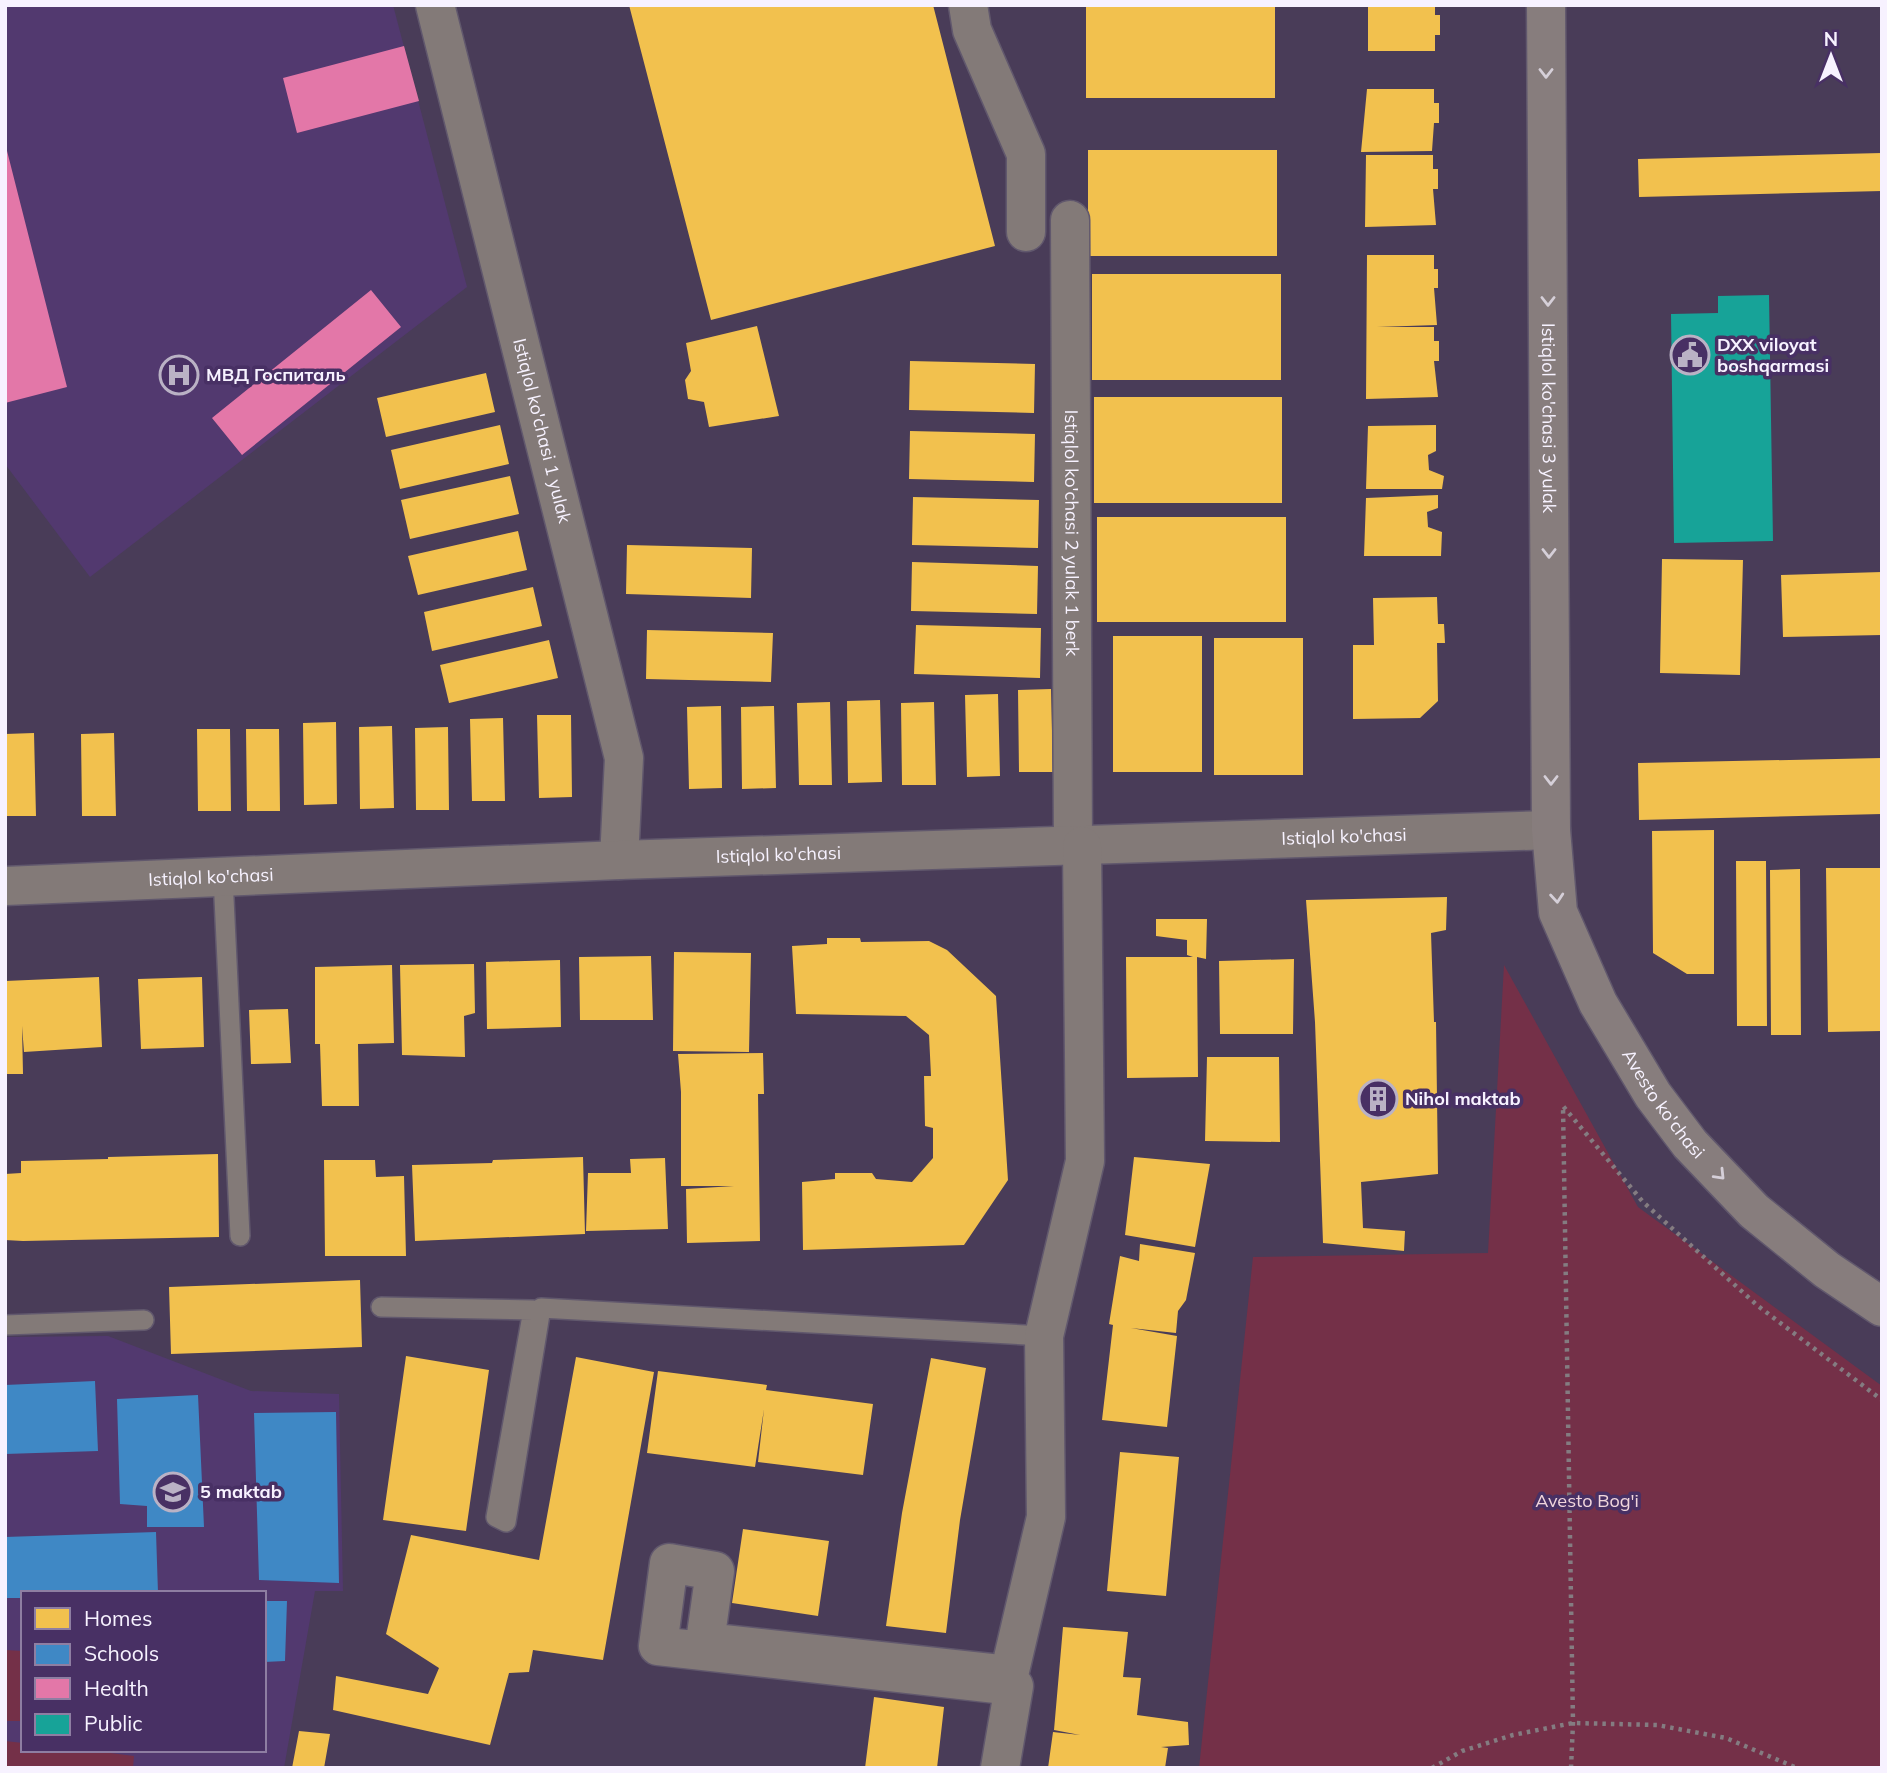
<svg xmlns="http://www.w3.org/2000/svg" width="1887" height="1773" viewBox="0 0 1887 1773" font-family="Mulish,sans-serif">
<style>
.built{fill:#52396f;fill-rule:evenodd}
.green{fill:#743048}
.homes{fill:#f2c14e}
.schools{fill:#3f88c5}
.health{fill:#e377a8}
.public{fill:#17a398}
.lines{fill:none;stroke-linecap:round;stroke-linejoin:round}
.lane-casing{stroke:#61586d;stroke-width:22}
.street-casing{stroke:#61586d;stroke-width:41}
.secondary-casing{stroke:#61586d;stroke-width:41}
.path{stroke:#847c81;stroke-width:4.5;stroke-dasharray:3.5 5;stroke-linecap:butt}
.lane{stroke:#837a78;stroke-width:19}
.street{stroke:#837a78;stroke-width:38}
.secondary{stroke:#877d7d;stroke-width:38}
.oneway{stroke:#d5cfd8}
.labels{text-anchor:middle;stroke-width:7;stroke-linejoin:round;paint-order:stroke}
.poi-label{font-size:18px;font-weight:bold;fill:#f7f2ff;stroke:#483064;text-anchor:start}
.street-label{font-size:18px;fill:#f7f2ff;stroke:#483064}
.park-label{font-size:18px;fill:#f1d6dc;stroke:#483064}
</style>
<rect width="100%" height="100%" fill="#493c58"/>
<path class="built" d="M5 5H393L467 287 90 577 5 464Z
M108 1336 251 1391 339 1394 343 1591H315L284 1768H5V1337ZM23 1593H264V1750H23Z"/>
<path class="green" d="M1504 965 1638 1207 1882 1386V1768H1199L1253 1257 1488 1253Z
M5 1650 23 1651V1721H5Z
M5 1741 23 1743V1750H86L134 1756 133 1768H5Z"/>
<path class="homes" d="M629 5H933L995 246 711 320Z
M1086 5H1275V98H1086Z
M1368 5H1435V15H1440V35H1435V51H1368Z
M1367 89H1434V103H1439V123H1434L1432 151 1361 152Z
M1088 150H1277V256H1088Z
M1882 153V191L1639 197 1638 159Z
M1366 155H1433V169H1438V189H1433L1436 225 1365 227Z
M1367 255H1434V269H1438V288H1434L1437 325 1377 327H1434V341H1439V361H1434L1438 397 1366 399Z
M1092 274H1281V380H1092Z
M757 326 779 416 709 427 704 402 688 399 685 380 691 371 686 343Z
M910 361 1035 364 1034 413 909 410Z
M486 373 495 412 386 437 377 398Z
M1094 397H1282V503H1094Z
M500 425 509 464 400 489 391 450Z
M1436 425V451L1428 455 1429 470 1444 476 1442 489H1366L1368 426Z
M910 431 1035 434 1034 482 909 479Z
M510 476 519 514 410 539 401 500Z
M1438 495V508L1427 512 1428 527 1442 532 1441 556H1364L1366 498Z
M913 497 1039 500 1038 548 912 545Z
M1097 517H1286V622H1097Z
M518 531 527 570 418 595 408 556Z
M627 545 752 548 751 598 626 594Z
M1662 559 1743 560 1740 675 1660 673Z
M912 562 1038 566 1037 614 911 611Z
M1882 572V635L1783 637 1781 575Z
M533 587 542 626 432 651 424 612Z
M1437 597 1438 624H1444L1445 643H1437L1438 701 1420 718 1353 719V645H1374L1373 598Z
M916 625 1041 628 1040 678 914 674Z
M647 630 773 633 771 682 646 679Z
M1113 636H1202V772H1113Z
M1214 638H1303V775H1214Z
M549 640 558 678 449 703 440 665Z
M1051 689 1053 772H1019L1018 690Z
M998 694 1000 776 967 777 965 695Z
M880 700 882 782 848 783 847 701Z
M830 702 832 785H799L797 703Z
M934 702 936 785H902L901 703Z
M721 706 722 788 689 789 687 707Z
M774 706 776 788 742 789 741 707Z
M537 715H571L572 797 539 798Z
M503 718 505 801H472L470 719Z
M336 722 337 804 304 805 303 723Z
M392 726 394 808 360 809 359 727Z
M448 727 449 810H416L415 728Z
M197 729H230L231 811H198Z
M246 729H279L280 811H247Z
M34 733 36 816H5V734Z
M114 733 116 816H82L81 734Z
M1882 758V814L1639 820 1638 763Z
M1714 830V974H1687L1653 953 1652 831Z
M1736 861H1766L1767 1026H1737Z
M1826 868H1882V1031L1828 1032Z
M1800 869 1801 1035H1771L1770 870Z
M1447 897 1446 930 1431 933 1434 1022H1436L1438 1174 1361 1182 1363 1228 1405 1231 1404 1251 1323 1243 1315 1022 1306 900Z
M1156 919H1207L1206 959 1197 957 1198 1077 1127 1078 1126 957H1193L1187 955V940L1156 936Z
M827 938H860L861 942 929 941 947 950 996 996 1008 1180 964 1245 803 1250 802 1182 835 1179V1173H872L876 1179 912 1182 933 1158V1128L925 1126 924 1076H931L929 1035 906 1016 796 1014 792 946 827 944Z
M674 952 751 953 749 1052 673 1051Z
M651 956 653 1020H580L579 957Z
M1294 959 1293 1034H1220L1219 961Z
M560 960 561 1027 487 1029 486 962Z
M474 964 475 1013 464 1016 465 1057 402 1055 400 965Z
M392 965 394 1043 358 1044 359 1106H322L320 1044H315V967Z
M99 977 102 1047 24 1052 22 1026 23 1074H5V981Z
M202 977 204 1047 141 1049 138 979Z
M288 1009 291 1063 251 1064 249 1010Z
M763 1053 764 1094H758L760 1241 687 1243 686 1189 734 1186H681V1092L678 1054Z
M1207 1057H1279L1280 1142 1205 1141Z
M218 1154 219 1237 23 1241 5 1240V1174L21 1173V1161L108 1159V1157Z
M583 1157 585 1234 415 1241 412 1165 492 1163 493 1160Z
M1134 1157 1210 1164 1195 1247 1125 1235Z
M665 1158 668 1229 586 1231 588 1173H631L630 1159Z
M324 1160H375L376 1177 404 1176 406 1256H325Z
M1140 1244 1195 1253 1186 1300 1178 1311 1176 1333 1131 1328 1177 1336 1167 1427 1102 1420 1113 1325 1109 1324 1120 1256 1139 1261Z
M360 1280 362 1347 171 1354 169 1287Z
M406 1356 489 1370 466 1531 383 1520Z
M576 1357 654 1372 603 1660 533 1650 529 1672 509 1673 490 1745 333 1710 336 1676 428 1694 439 1668 386 1634 411 1535 539 1560Z
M931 1358 986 1368 960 1520 946 1633 886 1626 902 1513Z
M658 1371 767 1385 766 1390 873 1404 863 1475 758 1462 764 1409 755 1467 647 1453Z
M1120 1452 1179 1457 1166 1596 1107 1591Z
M743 1529 829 1541 818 1616 732 1603Z
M1063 1627 1128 1632 1123 1677 1141 1678 1137 1715 1188 1722 1189 1745 1161 1747 1168 1748 1165 1768H1048L1053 1732 1080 1735 1054 1730Z
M874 1697 944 1707 937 1768H865Z
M299 1731 330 1734 324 1768H292Z"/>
<path class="schools" d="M95 1381 98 1451 5 1454V1385Z
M198 1395 204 1527H147V1506L120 1504 117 1399Z
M336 1412 339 1583 259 1580 254 1413Z
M156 1532 158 1593H23V1598H5V1537Z
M264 1601H287L285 1661 264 1662Z"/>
<path class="health" d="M404 46 419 101 297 133 283 78Z
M5 143 67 387 5 403Z
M371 290 401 327 242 455 212 418Z"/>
<path class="public" d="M1769 295 1773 541 1674 543 1671 314 1718 313V296Z"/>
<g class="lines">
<defs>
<path id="lane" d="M223 877 240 1236
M381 1307 533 1310 496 1517 506 1522 541 1308 1044 1336
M5 1325 144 1320"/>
<g id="street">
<path id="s1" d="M435 5 624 758 619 860"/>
<path d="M968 5 972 30 1026 154V232"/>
<path id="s2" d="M1070 220 1073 846"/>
<path id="s3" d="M5 886 619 860 1551 830"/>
<path d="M1000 1768 1014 1686 658 1646 669 1563 715 1571 705 1642 1009 1675 1046 1517 1044 1336 1085 1161 1082 846"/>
</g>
<g id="secondary">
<path id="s4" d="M1546 5 1551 830 1558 912 1598 1003 1653 1095 1690 1144 1754 1211 1827 1270 1882 1307"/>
</g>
</defs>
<use href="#lane" class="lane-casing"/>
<use href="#street" class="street-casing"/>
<use href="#secondary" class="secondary-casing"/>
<path class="path" d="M1432 1768 1462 1751 1513 1735 1573 1723 1657 1725 1726 1738 1797 1768
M1571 1768 1573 1723 1563 1106 1643 1202 1758 1306 1882 1400"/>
<use href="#lane" class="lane"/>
<use href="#street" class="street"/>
<use href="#secondary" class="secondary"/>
</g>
<defs><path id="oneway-chevron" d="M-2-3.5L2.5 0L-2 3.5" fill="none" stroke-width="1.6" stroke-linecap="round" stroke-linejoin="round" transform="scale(1.75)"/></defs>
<g class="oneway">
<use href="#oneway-chevron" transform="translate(1546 73) rotate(90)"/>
<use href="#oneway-chevron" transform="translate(1548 301) rotate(90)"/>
<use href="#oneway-chevron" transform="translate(1549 553) rotate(90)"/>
<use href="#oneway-chevron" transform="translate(1551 780) rotate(90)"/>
<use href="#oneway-chevron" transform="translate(1557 898) rotate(85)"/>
<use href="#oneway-chevron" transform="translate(1720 1175) rotate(46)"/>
</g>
<defs>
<symbol id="civic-ring" viewBox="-11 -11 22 22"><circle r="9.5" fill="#483064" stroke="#bab2c5" stroke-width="1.5"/><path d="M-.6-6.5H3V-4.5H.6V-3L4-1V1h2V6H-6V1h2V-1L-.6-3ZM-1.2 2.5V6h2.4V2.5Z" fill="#bab2c5"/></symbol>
<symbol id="hospital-ring" viewBox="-11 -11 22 22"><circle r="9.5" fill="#483064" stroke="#bab2c5" stroke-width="1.5"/><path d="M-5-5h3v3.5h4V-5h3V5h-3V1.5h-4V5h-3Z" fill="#bab2c5"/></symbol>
<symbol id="building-ring" viewBox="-11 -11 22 22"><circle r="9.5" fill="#483064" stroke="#bab2c5" stroke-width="1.5"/><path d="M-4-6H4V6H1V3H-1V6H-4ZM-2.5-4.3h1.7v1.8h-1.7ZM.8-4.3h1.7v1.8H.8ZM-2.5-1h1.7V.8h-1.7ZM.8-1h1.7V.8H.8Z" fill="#bab2c5"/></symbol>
<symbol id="school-ring" viewBox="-11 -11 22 22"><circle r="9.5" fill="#483064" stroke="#bab2c5" stroke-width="1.5"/><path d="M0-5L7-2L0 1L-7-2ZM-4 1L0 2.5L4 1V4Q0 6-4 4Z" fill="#bab2c5"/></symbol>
</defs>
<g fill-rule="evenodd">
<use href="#civic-ring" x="1668" y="333" width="44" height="44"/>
<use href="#hospital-ring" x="157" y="353" width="44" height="44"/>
<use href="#building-ring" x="1356" y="1077" width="44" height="44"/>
<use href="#school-ring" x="151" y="1470" width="44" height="44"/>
</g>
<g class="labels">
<g class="poi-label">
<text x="1717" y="351">DXX viloyat<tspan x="1717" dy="21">boshqarmasi</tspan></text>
<text x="206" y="381">МВД Госпиталь</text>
<text x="1405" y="1105">Nihol maktab</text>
<text x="200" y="1498">5 maktab</text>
</g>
<g class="street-label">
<text dy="6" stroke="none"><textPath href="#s4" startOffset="413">Istiqlol ko'chasi 3 yulak</textPath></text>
<text dy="6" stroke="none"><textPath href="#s1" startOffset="439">Istiqlol ko'chasi 1 yulak</textPath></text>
<text dy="6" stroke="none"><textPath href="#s2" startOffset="313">Istiqlol ko'chasi 2 yulak 1 berk</textPath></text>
<text dy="6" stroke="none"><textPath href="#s3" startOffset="1340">Istiqlol ko'chasi</textPath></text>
<text dy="6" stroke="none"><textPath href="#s3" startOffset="774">Istiqlol ko'chasi</textPath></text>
<text dy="6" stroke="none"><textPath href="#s3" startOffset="206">Istiqlol ko'chasi</textPath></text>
<text dy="6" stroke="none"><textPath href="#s4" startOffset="1127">Avesto ko'chasi</textPath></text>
</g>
<g class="park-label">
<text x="1587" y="1507">Avesto Bog'i</text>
</g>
</g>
<rect width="1887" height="1773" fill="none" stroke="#f7f2ff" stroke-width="14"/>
<rect x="21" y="1591" width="245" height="161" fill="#483064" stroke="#8e7ea2" stroke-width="2"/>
<rect x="35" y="1608" width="35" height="21" fill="#f2c14e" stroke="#8e7ea2" stroke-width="2"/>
<text x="84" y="1626" font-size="21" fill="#f7f2ff">Homes</text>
<rect x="35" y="1644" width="35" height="21" fill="#3f88c5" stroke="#8e7ea2" stroke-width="2"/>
<text x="84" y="1661" font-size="21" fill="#f7f2ff">Schools</text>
<rect x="35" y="1678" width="35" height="21" fill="#e377a8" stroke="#8e7ea2" stroke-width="2"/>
<text x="84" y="1696" font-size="21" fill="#f7f2ff">Health</text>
<rect x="35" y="1714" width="35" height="21" fill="#17a398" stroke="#8e7ea2" stroke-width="2"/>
<text x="84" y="1731" font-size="21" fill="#f7f2ff">Public</text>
<g transform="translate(1831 56)" stroke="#483064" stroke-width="5" paint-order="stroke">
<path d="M0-5L12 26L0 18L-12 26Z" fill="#f7f2ff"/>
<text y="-10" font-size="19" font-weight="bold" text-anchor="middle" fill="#f7f2ff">N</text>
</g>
</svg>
